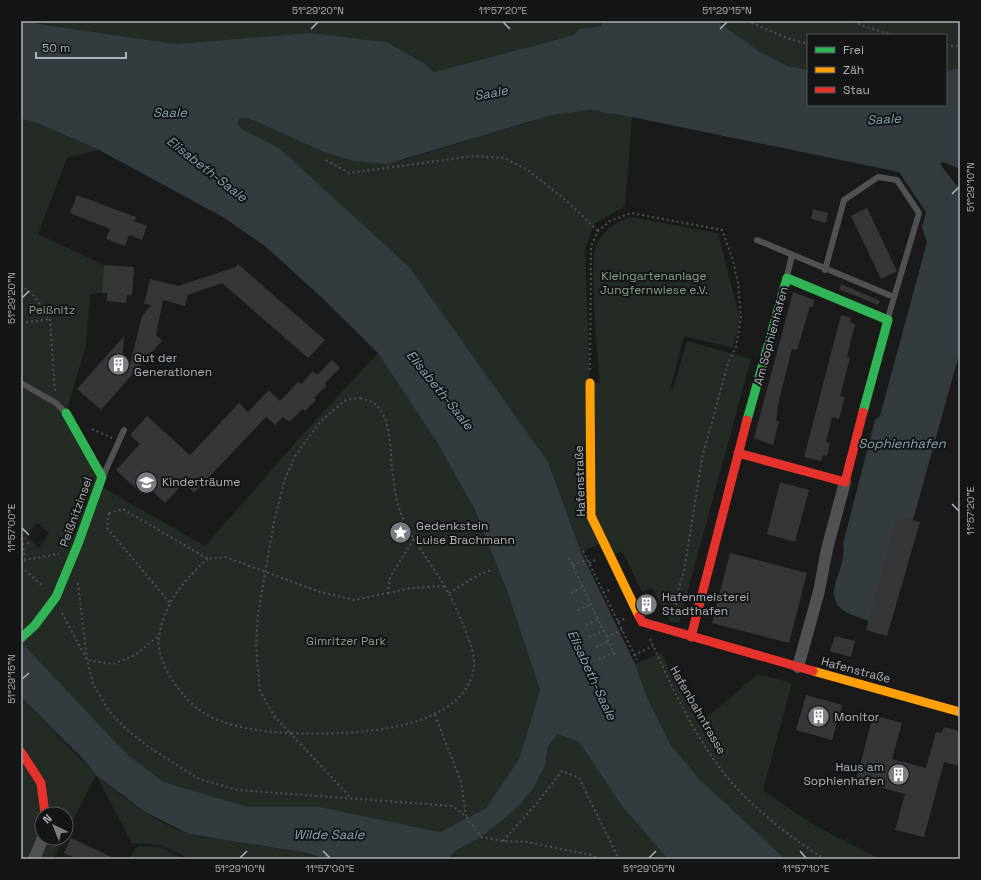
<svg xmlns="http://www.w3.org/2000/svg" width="981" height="880" viewBox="0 0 981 880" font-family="'Space Grotesk',sans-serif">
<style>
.green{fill:#242a24;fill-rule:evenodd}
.water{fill:#333b3f}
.building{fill:#363637}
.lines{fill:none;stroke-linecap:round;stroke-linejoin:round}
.path{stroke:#505153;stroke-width:2;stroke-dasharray:2 3;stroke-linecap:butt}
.lane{stroke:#4f5153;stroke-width:6}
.street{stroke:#4f5153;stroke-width:12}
.fast{stroke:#30b455;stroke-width:9}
.slow{stroke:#ff9f0a;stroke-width:9}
.jam{stroke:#e5322d;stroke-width:9}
.ticks{fill:none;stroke:#adb3b9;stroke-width:1.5}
.labels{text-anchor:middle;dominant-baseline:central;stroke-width:4;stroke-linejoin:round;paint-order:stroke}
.park-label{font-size:12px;fill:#89a187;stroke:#141516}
.street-label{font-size:12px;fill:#adb3b9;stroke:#141516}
.poi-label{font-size:12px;fill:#adb3b9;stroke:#141516;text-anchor:start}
.water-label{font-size:13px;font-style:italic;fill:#89a3af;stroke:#141516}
.neatline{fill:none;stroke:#adb3b9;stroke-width:1.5}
.ticks-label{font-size:10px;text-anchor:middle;fill:#adb3b9}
</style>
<rect width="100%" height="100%" fill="#1a1a1a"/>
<path class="green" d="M25,21H603L601,26L580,29L574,35L434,72L422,62L309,33L175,44Z
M717,21H960V68L946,71V35H808V70L788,66L760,52Z
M578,110L607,112L632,117L625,206L594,224L585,249L590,383H600C598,358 588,261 597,243C604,230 617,222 630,217L718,233L740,319L733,348L684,336L670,389H673L687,341L751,359L679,623L670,621L652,588L642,592L622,551L610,557L602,543L581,552L548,462L484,375L279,148L242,129L237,123L240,118H248L324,152L354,161L404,160L552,115Z
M21,119L35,122L99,150L67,158L38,234L104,265L102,293L90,294L86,345L66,413L100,486L205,546L303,434L378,353L438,444L475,510L507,591L540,690L519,759L486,808L440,832L320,807H248L164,782L128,755L21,642ZM37,523L49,533L39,548L26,536Z
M661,653L699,724L758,674L792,683L763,790L812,824L880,859H785C746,823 702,788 671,745C655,722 643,691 635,664Z
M21,697C71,748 119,809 189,834C200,838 213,838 225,840C259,846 293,850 326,859H190L161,845L132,843L96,775L66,834V814H42V838H64L53,859H21Z
M557,734L579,742L621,805L668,859H447L457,850L481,837L517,808L534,787L545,766L548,747Z
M138,846L161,847L183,859H128Z"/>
<path class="water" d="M21,21L175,44L309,33L386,42L422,62L434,72L574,35L580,29L601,26L603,21H717L760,52L788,66L808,70V105H946V71L960,68V172L958,168L943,162L940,164L960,190V351L913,520L882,624C856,616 824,613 837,578C841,567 845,555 843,544L875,420L880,416L927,242L922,227L926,212L899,172L632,117L590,110L552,115L387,164L354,161L324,152L248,118H240L237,123L242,129L279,148L410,268L548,462L581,552L635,664L647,698L670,744L699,779L785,859H668L621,805L579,742L557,734L548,747L545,766L534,787L517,808L481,837L457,850L447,859H326L306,853L189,834L145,812L96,775L84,760L22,698L21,642L128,755L164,782L248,807H320L440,832L486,808L519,759L540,690L507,591L475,510L438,444L378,353L318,294L265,246L223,217L99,150L35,122L21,119Z"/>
<path class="building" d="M77,195L136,217L134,221L147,226L142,240L129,235L125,246L106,239L110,229L70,213Z
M867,208L897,271L881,279L851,216Z
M813,209L828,213L826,223L811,219Z
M238,264L325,340L308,358L222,283L188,295L185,306L163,300L156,335L162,341L101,410L77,389L124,336L122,366L129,368L142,316L151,305L144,304L150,279L178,286L236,267Z
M104,265L134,267L132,295H127L126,303L107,301V293H102Z
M841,284L880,301L878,305L839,289Z
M793,292L814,300L813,307L810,306L797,350L792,349L779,400L776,421H779L773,445L754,438Z
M841,315L851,318L850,323L855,324L847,357L850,358L840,396L845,397L839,419L832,417L826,442L830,443L827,456L823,455L821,461L804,457Z
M332,360L340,368L325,383L327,385L314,398L316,400L305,411L303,409L289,422L283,417L275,425L266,417L194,493L184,483L165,503L148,487L142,494L116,470L140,444L130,435L147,416L190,455L239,403L248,412L269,390L280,401L298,382L301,384L313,371L317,375Z
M780,482L809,490L795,542L767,534Z
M897,516L920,522L887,636L866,630Z
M730,553L807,573L789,643L712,623Z
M649,593L656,608L648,612L641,597Z
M835,636L855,641L851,657L830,651Z
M806,695L842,705L832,740L796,730Z
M873,715L902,723L892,759L926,768L936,732L942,733L944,727L960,731V766L944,762L924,837L895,830L905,794L856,781Z
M71,838L116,859H77L64,853Z"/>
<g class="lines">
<path class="path" d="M747,21L787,38L808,44
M854,21L863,26L893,35
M946,47L960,45
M326,160L349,173L474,156L504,158L528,170L569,203L598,231
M21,285L35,297L50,319L55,393
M21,323L50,319
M590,370L591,246L598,231L610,221L631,213L722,230L732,257L738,283L741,318L736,347L728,363L702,458L684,572L678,591L674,617
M360,398C364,400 369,400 372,402C392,414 390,449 392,469C394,483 395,498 400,511C411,541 434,565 449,594C456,607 462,621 467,635C472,648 477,663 472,676C452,735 340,735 290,733L275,717L260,691L256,646L258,614L274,522L285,479L295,456L321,421L336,408L346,400Z
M92,429L112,438
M109,513L123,509L208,559L225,557L320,592L354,600L388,593L390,577L414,539
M109,513L107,528L170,603
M583,551L637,660
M569,558L615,655
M208,559C185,578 163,605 159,637C155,662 182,698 201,711C223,727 264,732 290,733L352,799
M25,560L23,544L32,543
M589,563L597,559
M21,565L25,560L59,554
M573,566L587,559
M21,567L44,587
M78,583L87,660L93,684L109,711L125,728L147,746L199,779L238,790L452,806L466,816L481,837L503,841L527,842L591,855L600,859
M388,593L411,588L445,586
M449,593L478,575L491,570
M571,593L583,587
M603,593L611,589
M578,610L591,604
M62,613L87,660L113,664L135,655L158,636
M618,622L626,618
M586,625L598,619
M589,637L604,630
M607,637L622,630
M650,639C672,688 696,740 731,782C756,810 793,840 825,859
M596,647L609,641
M634,655L653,646
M599,659L614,652
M435,715L461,782L466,816
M503,841L538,802L562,771L579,778L619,859"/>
<path class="lane" d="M757,240L894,297
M825,270L844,200L878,177L897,180L919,213L888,318
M787,276L792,255
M21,383L56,403L66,413
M104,474L124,430"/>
<path class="street" d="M798,667L819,591L827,549L845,482
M34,859L43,838"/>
<path class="fast" d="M747,420L787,278L888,320L863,412
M21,638L35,625L56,597L78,544L102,477L66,413"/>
<path class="slow" d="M590,383L591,516L639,616
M813,671L960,712"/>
<path class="jam" d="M738,453L845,482L863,412
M639,616L642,622L813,671
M691,637L747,420
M21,752L41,783L45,814"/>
</g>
<path class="ticks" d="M503,22L510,29M311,29L318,22M720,29L727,22M952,194L959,187M22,298L29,291M952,504L959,511M22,528L29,535M22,679L29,673M323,851L330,858M800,851L806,858M240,858L247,851M649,858L656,851"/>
<defs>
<symbol id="building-disc" viewBox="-11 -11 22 22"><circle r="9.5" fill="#7a7d81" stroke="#141516"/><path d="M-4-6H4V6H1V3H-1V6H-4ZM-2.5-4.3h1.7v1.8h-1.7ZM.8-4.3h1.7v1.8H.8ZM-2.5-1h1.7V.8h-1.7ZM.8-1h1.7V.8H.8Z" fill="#fff"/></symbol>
<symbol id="school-disc" viewBox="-11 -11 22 22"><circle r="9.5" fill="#7a7d81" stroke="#141516"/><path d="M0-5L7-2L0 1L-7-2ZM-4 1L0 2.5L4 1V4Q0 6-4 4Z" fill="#fff"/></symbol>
<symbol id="sight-disc" viewBox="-11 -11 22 22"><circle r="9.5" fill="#7a7d81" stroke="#141516"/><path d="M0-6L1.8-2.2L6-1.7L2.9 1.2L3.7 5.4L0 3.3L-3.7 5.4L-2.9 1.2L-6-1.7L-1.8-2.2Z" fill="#fff"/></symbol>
</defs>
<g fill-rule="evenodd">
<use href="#building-disc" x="106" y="352" width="25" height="25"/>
<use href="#school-disc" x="134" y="470" width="25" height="25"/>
<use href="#sight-disc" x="388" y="520" width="25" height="25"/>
<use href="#building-disc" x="634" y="592" width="25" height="25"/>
<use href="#building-disc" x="806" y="704" width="25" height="25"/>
<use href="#building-disc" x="886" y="762" width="25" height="25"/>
</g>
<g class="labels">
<g class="park-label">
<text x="654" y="276">Kleingartenanlage<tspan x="654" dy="14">Jungfernwiese e.V.</tspan></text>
<text x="52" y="310">Peißnitz</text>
<text x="346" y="641">Gimritzer Park</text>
</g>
<g class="street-label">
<text transform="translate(771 336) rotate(-75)">Am Sophienhafen</text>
<text transform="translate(580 481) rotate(-92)">Hafenstraße</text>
<text transform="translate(76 512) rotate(-70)">Peißnitzinsel</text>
<text transform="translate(856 670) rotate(15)">Hafenstraße</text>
<text transform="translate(698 710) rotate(60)">Hafenbahntrasse</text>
</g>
<g class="poi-label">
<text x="134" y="358">Gut der<tspan x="134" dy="14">Generationen</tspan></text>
<text x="162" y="482">Kinderträume</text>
<text x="416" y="526">Gedenkstein<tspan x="416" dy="14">Luise Brachmann</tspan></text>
<text x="662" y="597">Hafenmeisterei<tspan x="662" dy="14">Stadthafen</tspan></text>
<text x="834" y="717">Monitor</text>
<text x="884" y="767" text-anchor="end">Haus am<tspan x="884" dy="14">Sophienhafen</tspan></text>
</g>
<g class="water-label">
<text transform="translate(491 93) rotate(-10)">Saale</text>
<text x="170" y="112">Saale</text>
<text transform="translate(884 119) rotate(-3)">Saale</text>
<text transform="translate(207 169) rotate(38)">Elisabeth-Saale</text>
<text transform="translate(440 390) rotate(51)">Elisabeth-Saale</text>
<text x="902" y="443">Sophienhafen</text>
<text transform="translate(592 675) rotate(65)">Elisabeth-Saale</text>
<text x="329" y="834">Wilde Saale</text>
</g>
</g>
<rect width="981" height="880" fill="none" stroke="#141516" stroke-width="44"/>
<rect x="807" y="34" width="140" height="72" fill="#141516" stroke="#515457"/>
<rect x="815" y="47" width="20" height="6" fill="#30b455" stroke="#515457"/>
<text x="843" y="54" font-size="12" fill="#adb3b9">Frei</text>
<rect x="815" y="67" width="20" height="6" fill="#ff9f0a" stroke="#515457"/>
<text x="843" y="74" font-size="12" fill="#adb3b9">Zäh</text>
<rect x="815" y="87" width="20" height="6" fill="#e5322d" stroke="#515457"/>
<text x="843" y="94" font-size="12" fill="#adb3b9">Stau</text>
<g transform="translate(54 826) rotate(317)"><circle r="19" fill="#141516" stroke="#515457"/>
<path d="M0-3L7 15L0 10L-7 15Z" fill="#7a7d81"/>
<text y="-6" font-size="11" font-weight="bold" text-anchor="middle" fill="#adb3b9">N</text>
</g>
<path d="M36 52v6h90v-6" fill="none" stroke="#adb3b9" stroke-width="2"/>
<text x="42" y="52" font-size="12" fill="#adb3b9" stroke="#141516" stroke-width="3" paint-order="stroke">50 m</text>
<rect x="22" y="22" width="937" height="836" class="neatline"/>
<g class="ticks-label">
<text x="318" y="14">51°29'20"N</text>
<text x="503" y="14">11°57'20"E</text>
<text x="727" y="14">51°29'15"N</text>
<text transform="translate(970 187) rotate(-90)" y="4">51°29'10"N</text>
<text transform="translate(11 298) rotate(-90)" y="4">51°29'20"N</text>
<text transform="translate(970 511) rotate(-90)" y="4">11°57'20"E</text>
<text transform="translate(11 528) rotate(-90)" y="4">11°57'00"E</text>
<text transform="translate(11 679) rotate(-90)" y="4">51°29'15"N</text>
<text x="240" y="872">51°29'10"N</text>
<text x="330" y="872">11°57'00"E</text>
<text x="649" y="872">51°29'05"N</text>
<text x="806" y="872">11°57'10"E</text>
</g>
</svg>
